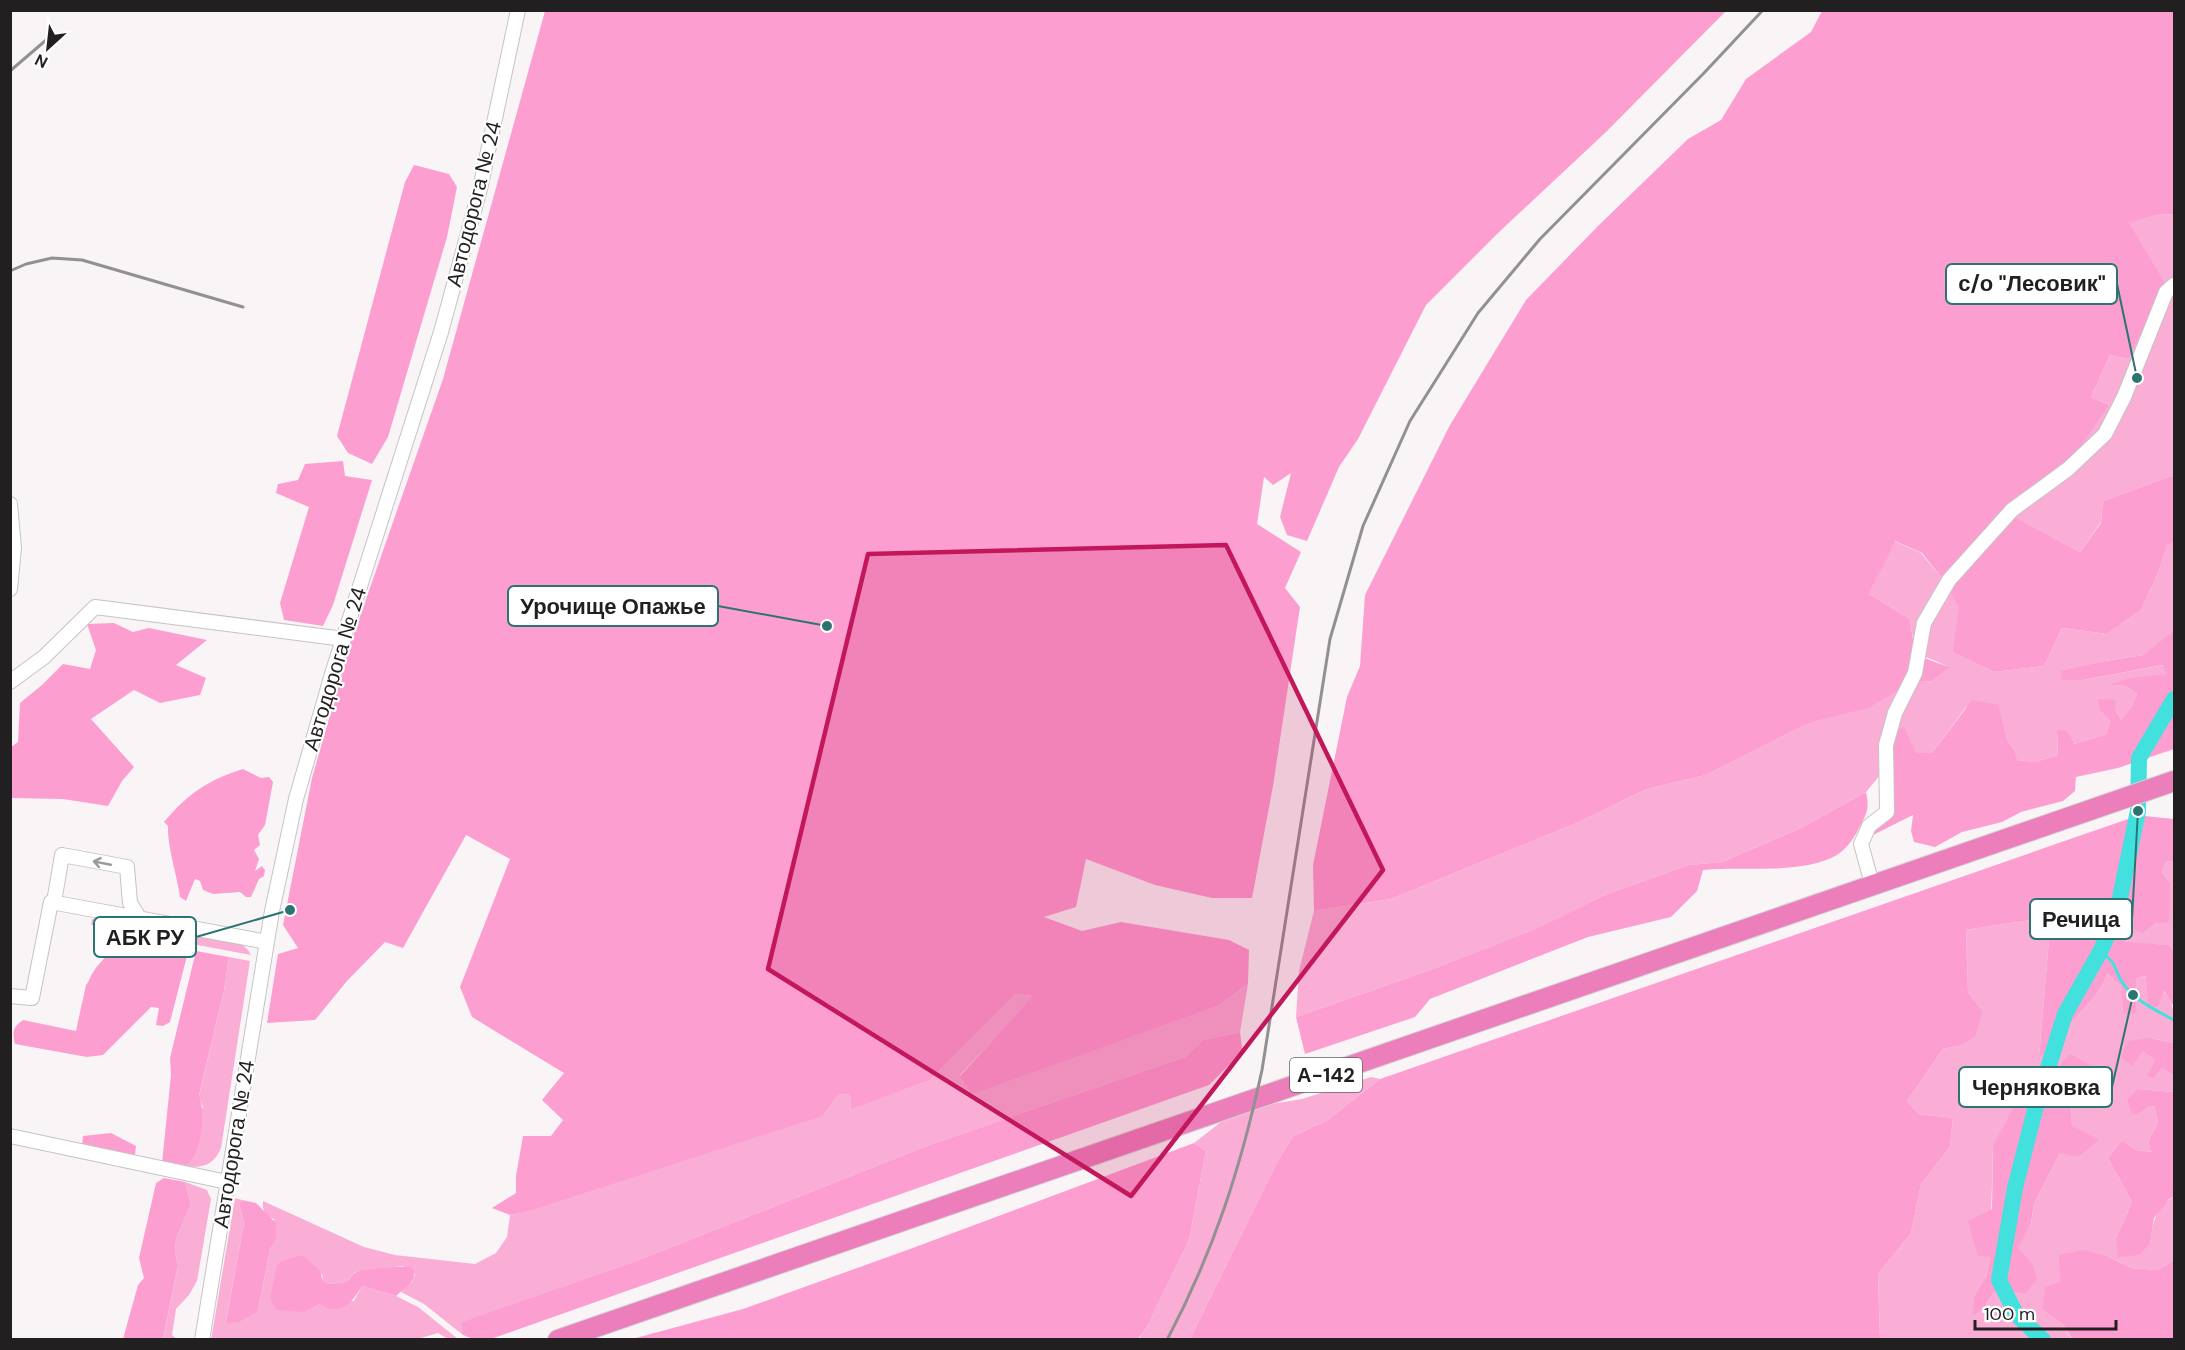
<svg xmlns="http://www.w3.org/2000/svg" width="2185" height="1350" viewBox="0 0 2185 1350" font-family="'DM Sans',sans-serif">
<style>
.green{fill:#faaed5;fill-rule:evenodd}
.forest{fill:#fd9ed1}
.lines{fill:none;stroke-linecap:round;stroke-linejoin:round}
.stream{stroke:#42e1dd;stroke-width:3}
.river{stroke:#42e1dd;stroke-width:16}
.minor-casing{stroke:#c7c3c5;stroke-width:16}
.highway-casing{stroke:#d3d2d2;stroke-width:22}
.minor{stroke:#fff;stroke-width:14}
.highway{stroke:#ec7ebb;stroke-width:20}
.rail{stroke:#939091;stroke-width:3}
.oneway{stroke:#9b9a9b}
.marked{fill:#c2185b;fill-opacity:0.2;stroke:#c2185b;stroke-width:4.5;stroke-linejoin:round}
.labels{text-anchor:middle;dominant-baseline:central;stroke-width:4.5;stroke-linejoin:round;paint-order:stroke}
.shield{fill:#fff;stroke:#646263;stroke-width:1.5}
.shield-label{font-size:20px;font-weight:bold;fill:#211f20}
.street-label{font-size:21px;fill:#211f20;stroke:#fff}
.leader{fill:none;stroke:#2b7472;stroke-width:2}
.callout-dot{fill:#2b7472;stroke:#fff;stroke-width:2}
.callout{fill:#fff;stroke:#2b7472;stroke-width:2}
.callout-label{font-size:22px;text-anchor:middle;font-weight:bold;fill:#211f20}
</style>
<rect width="100%" height="100%" fill="#f9f5f7"/>
<path class="green" d="M2174,214V475L2103,501L2101,522L2080,552L2004,512L2109,405L2091,397L2110,355L2128,359V223L2157,215Z
M1894,541L1921,553L1945,582L1960,608L1952,652L1994,672L2044,666L2062,628L2107,634L2141,610L2158,573L2167,544L2174,542V631L2173,634L2143,655L2105,661L2061,672L2083,680L2164,665L2166,674L2111,685L2126,686L2137,694L2132,706L2121,720L2116,711H2100L2110,721L2106,734L2074,744L2057,731L2058,755L2035,762L2016,760L2015,752L2007,739L1999,706L1966,707L1932,753H1916L1886,768L1866,792L1803,827L1722,862L1688,865L1605,895L1539,928L1430,970L1296,1017L1299,971L1314,911L1391,899L1579,822L1647,789L1706,775L1801,727L1911,683L1932,681L1949,667C1915,650 1916,663 1910,619L1869,594Z
M2166,861L2174,862V951L2169,945L2126,943L2133,930L2142,932L2156,923L2170,883L2162,872Z
M2051,917L2039,1056L2058,1053L2066,1029L2097,994L2108,974L2121,986L2137,1013L2136,979L2147,976C2177,1002 2174,1004 2174,1043L2151,1038L2142,1050L2155,1061L2154,1078L2162,1068L2174,1076V1092L2138,1089L2146,1108L2154,1106L2158,1122L2148,1142L2153,1152L2136,1150L2122,1140L2108,1158L2132,1202L2116,1238L2150,1243C2153,1224 2155,1206 2174,1197V1260L2157,1270L2131,1268L2109,1257L2062,1323L2072,1340L1880,1339L1878,1274L1911,1233L1921,1184L1950,1147L1953,1118L1919,1114L1907,1101L1943,1049L1958,1046L1983,1011L1968,992L1966,930ZM2061,1064L2070,1084L2072,1127L2098,1141L2060,1153L2034,1204L2031,1224L2017,1249L2032,1263L2024,1294L1994,1292L1986,1305L1974,1296L1987,1274L1990,1257L1993,1146L2060,1088Z
M92,919L242,944L248,950L251,955L91,925Z
M229,957L250,961L221,1148C211,1172 193,1167 172,1165L203,1107L199,1096L224,991Z
M1248,984L1240,1032L1203,1040L1185,1057L929,1145L644,1258L463,1322V1335L424,1304L401,1292L412,1282L415,1274L403,1266L355,1272L346,1282L331,1284L323,1281L322,1273L305,1312L320,1304L354,1301L362,1286L396,1296L418,1307L458,1339H448L438,1333L414,1340H211L235,1198L242,1200L239,1204L244,1223L226,1320L258,1311L270,1249L276,1240L274,1219C265,1215 262,1211 263,1201L364,1247L395,1255L475,1264L496,1253L507,1237L510,1215L526,1212L838,1094L850,1095L851,1108L930,1080L1016,994L1034,996L960,1075L972,1093L1218,1006Z
M1371,1077L1380,1079L1326,1121L1293,1136L1276,1164L1190,1339L1138,1340L1147,1327L1189,1240L1206,1151L1194,1143L1225,1119L1265,1105L1302,1099Z
M185,1182L207,1190L211,1199L197,1281L189,1295L176,1309L172,1335L177,1339L163,1340L178,1265L175,1253L176,1239L191,1204Z"/>
<path class="forest" d="M545,11H1726L1606,132L1497,234L1426,305L1358,439L1339,467L1307,541L1287,535L1280,517L1291,473L1273,485L1264,477L1257,524L1301,552L1285,588L1300,607L1273,786L1252,898H1212L1155,885L1086,859L1076,907L1044,917L1082,931L1121,922L1229,940L1249,950L1248,984L1218,1006L972,1094L960,1076L1033,996L1016,994L930,1080L851,1109L850,1095L838,1094L822,1116L526,1212L510,1215L492,1208L516,1193V1176L523,1136H551L563,1120L542,1100L564,1073L472,1017L460,987L510,859L466,835L403,948L385,942L347,981L315,1020L267,1023L278,954L298,948L283,925L312,778L350,645L443,379Z
M1822,11H2174V214L2157,215L2129,223L2166,285L2128,359L2110,355L2091,397L2109,405L2069,464L2005,512L2080,552L2101,523L2103,501L2174,475V542L2167,545L2158,573L2141,610L2107,634L2062,628L2044,666L1994,672L1952,652L1959,608L1945,582L1922,553L1895,541L1869,594L1910,619C1915,657 1914,655 1950,667L1932,681L1911,683L1868,708L1819,720L1801,727L1706,775L1647,789L1579,822L1391,899L1314,911L1313,865L1347,697L1360,666L1365,595L1450,425L1526,300L1598,226L1688,139L1721,120L1746,79L1811,32Z
M414,165L449,174L457,187L447,237L388,437L372,464L348,453L337,436L405,182Z
M343,461L345,476L372,480L333,605L323,626L284,620L280,603L309,507L276,493L278,484L298,480L305,464Z
M114,623L133,632L149,628L207,640L176,665L206,678L200,695L160,703L134,690L91,719L134,767L122,781L108,806L63,799L11,798V747L18,742L20,703L42,685L63,664L90,669L96,650L87,624Z
M2174,631V749L2118,768L2076,777L2075,791L2063,801L2021,812L2002,822L1962,832L1935,847L1914,842L1911,831L1913,815L1867,838L1884,797L1889,735L1904,727L1916,753H1932L1972,700L1999,705L2007,739L2015,752L2017,760L2035,762L2058,755L2057,730L2067,731L2074,744L2106,734L2110,721L2100,711L2098,699L2115,700L2116,711L2121,720L2132,706L2137,694L2126,686L2109,685L2130,678L2166,674L2163,665L2083,680H2062L2061,671L2105,661L2143,655Z
M243,769L261,778L269,777L273,782L265,825L258,835L260,845L254,850L259,859L255,871L262,866L265,870L264,876L259,879L251,897H246L240,892L213,894L203,890L200,881L195,879L186,901L180,897C177,875 167,846 168,826L164,822C189,793 206,781 243,769Z
M1866,792C1870,811 1866,814 1858,830C1853,840 1846,849 1837,855C1801,875 1743,866 1703,870L1697,891L1671,917L1588,937L1430,999L1415,1017L1305,1054L1296,1017L1430,970L1538,928L1605,895L1688,865L1722,862L1803,827Z
M2145,816L2174,819V862L2166,861L2162,872L2170,883L2169,922L2156,923L2142,933L2133,930L2126,942L2169,945L2174,951V1007L2164,991L2157,1007L2148,1006L2146,976L2136,979L2137,1013L2124,1014L2121,986L2108,974L2097,994L2066,1029L2058,1054L2039,1056L2051,917L1966,930L1968,992L1983,1011L1975,1037L1958,1046L1943,1049L1907,1101L1919,1114L1953,1118L1950,1147L1921,1184L1911,1233L1878,1274L1880,1339H1190L1276,1164L1293,1136L1326,1121L1380,1079L2128,819L2135,847L2141,834Z
M108,936L124,939L125,957L132,958L141,943L176,950L187,956L170,1022L163,1026L156,1025L159,1008L151,1007L103,1055L87,1057L15,1044C12,1032 13,1027 23,1020L76,1031L86,985C90,980 90,976 94,971C101,960 103,963 109,949L103,941Z
M196,951L229,957L224,991L199,1095C206,1113 202,1150 188,1164L172,1165L162,1163L171,1075L170,1058Z
M1240,1032L1242,1049L1230,1064L1209,1085L491,1339H473L463,1335L462,1322L644,1258L929,1145L1185,1057L1203,1040Z
M2151,1038L2174,1043V1076L2162,1068L2154,1078L2147,1076L2155,1061L2143,1051L2132,1066L2121,1057L2128,1041Z
M2070,1054L2095,1068L2070,1084L2072,1126L2099,1140L2078,1157L2060,1153L2034,1204L2031,1224L2018,1248L2032,1263L2037,1279L2025,1294L1994,1292L1986,1305L1973,1316L1974,1296L1987,1274L1990,1257L1978,1256L1968,1221L1992,1209L1993,1146L2025,1086L2060,1088L2061,1064Z
M2138,1089L2174,1092V1197L2169,1199L2154,1218L2150,1243L2140,1255L2118,1257L2116,1238L2132,1202L2108,1158L2122,1140L2136,1150L2152,1152L2148,1142L2158,1122L2154,1106L2146,1108L2136,1115L2131,1112L2127,1100Z
M111,1133L136,1146L135,1155L82,1146L83,1136Z
M1194,1143L1206,1151L1189,1240L1147,1327L1138,1339H632L743,1309L910,1249Z
M164,1178L185,1182L191,1204L176,1239L175,1253L178,1265L163,1339H123L138,1285L144,1278L139,1258L156,1183Z
M242,1200L256,1203L276,1223V1240L270,1249L258,1311L239,1322L229,1323L226,1321L244,1223L239,1204Z
M2083,1250L2109,1257L2131,1268L2157,1270L2174,1260V1339H2072L2062,1323L2042,1309L2045,1287L2060,1282L2059,1255Z
M301,1255L319,1269L323,1281L331,1284L346,1282C350,1279 352,1274 356,1272C359,1270 401,1266 405,1267C411,1267 410,1267 414,1270C416,1283 405,1288 396,1296L362,1286C352,1303 341,1317 320,1304L305,1312L276,1310L270,1298L277,1266L280,1262Z"/>
<g class="lines">
<path class="stream" d="M2100,952C2120,964 2113,971 2124,985C2136,1001 2157,1011 2174,1020"/>
<path class="river" d="M2043,1340L2016,1314L1999,1280L2015,1188L2036,1106L2065,1014L2100,952L2116,917L2138,811L2139,758L2174,699"/>
<defs>
<path id="minor" d="M10,504L14,548L10,589
M10,682L44,657L95,607L344,639
M1872,884L1861,844L1869,826L1887,812L1886,745L1895,713L1915,673L1924,623L1949,580L2012,510L2068,469L2105,434L2124,397L2166,292L2174,285
M54,902L62,855L127,867L130,903L140,919
M10,996L32,998L51,902L267,942
M10,1136L227,1182
M202,1340L272,911L296,799L332,674L441,332L480,189L518,10"/>
<path id="highway" d="M558,1340L2174,781"/>
</defs>
<use href="#minor" class="minor-casing"/>
<use href="#highway" class="highway-casing"/>
<use href="#minor" class="minor"/>
<use href="#highway" class="highway"/>
<path class="rail" d="M10,71L52,35
M10,271L26,264L52,258L82,260L243,307
M1167,1340C1214,1251 1241,1167 1262,1070L1330,639L1363,526L1410,421L1478,313L1540,239L1704,73L1763,10"/>
</g>
<defs><path id="oneway-shaft" d="M-6 0H5M1.5-3L5.5 0L1.5 3" fill="none" stroke-width="1.6" stroke-linecap="round" stroke-linejoin="round" transform="scale(1.5)"/></defs>
<use class="oneway" href="#oneway-shaft" transform="translate(102 863) rotate(-169)"/>
<path class="marked" d="M1226,545L1383,870L1131,1196L768,969L868,554Z"/>
<g class="labels">
<rect class="shield" x="1290" y="1058" width="72" height="34" rx="4.5"/>
<g class="shield-label">
<text x="1326" y="1075">А-142</text>
</g>
<g class="street-label">
<text transform="translate(474 204) rotate(-76)">Автодорога № 24</text>
<text transform="translate(335 669) rotate(-73)">Автодорога № 24</text>
<text transform="translate(234 1144) rotate(-81)">Автодорога № 24</text>
</g>
</g>
<path class="leader" d="M2137 378L2117 284M827 626L718 606M2138 811L2132 919M290 910L196 937M2133 995L2112 1087"/>
<g class="callout-dot">
<circle cx="2137" cy="378" r="6"/>
<circle cx="827" cy="626" r="6"/>
<circle cx="2138" cy="811" r="6"/>
<circle cx="290" cy="910" r="6"/>
<circle cx="2133" cy="995" r="6"/>
</g>
<g class="callout">
<rect x="1946" y="264" width="171" height="40" rx="6"/>
<rect x="508" y="586" width="210" height="40" rx="6"/>
<rect x="2030" y="899" width="102" height="40" rx="6"/>
<rect x="94" y="917" width="102" height="40" rx="6"/>
<rect x="1959" y="1067" width="153" height="40" rx="6"/>
</g>
<g class="callout-label">
<text x="2032" y="291">с/о "Лесовик"</text>
<text x="613" y="614">Урочище Опажье</text>
<text x="2081" y="927">Речица</text>
<text x="145" y="945">АБК РУ</text>
<text x="2036" y="1095">Черняковка</text>
</g>
<rect width="2185" height="1350" fill="none" stroke="#211f20" stroke-width="24"/>
<g transform="translate(48 48) rotate(207)" stroke="#ffffff" stroke-width="4.5" paint-order="stroke">
<path d="M0-4.5L10 22L0 15L-10 22Z" fill="#211f20"/>
<text y="-9" font-size="16" font-weight="bold" text-anchor="middle" fill="#211f20">N</text>
</g>
<path d="M1975 1320v9h141v-9" fill="none" stroke="#211f20" stroke-width="3"/>
<text x="1984" y="1320" font-size="18" fill="#211f20" stroke="#ffffff" stroke-width="4.5" paint-order="stroke">100 m</text>
</svg>
